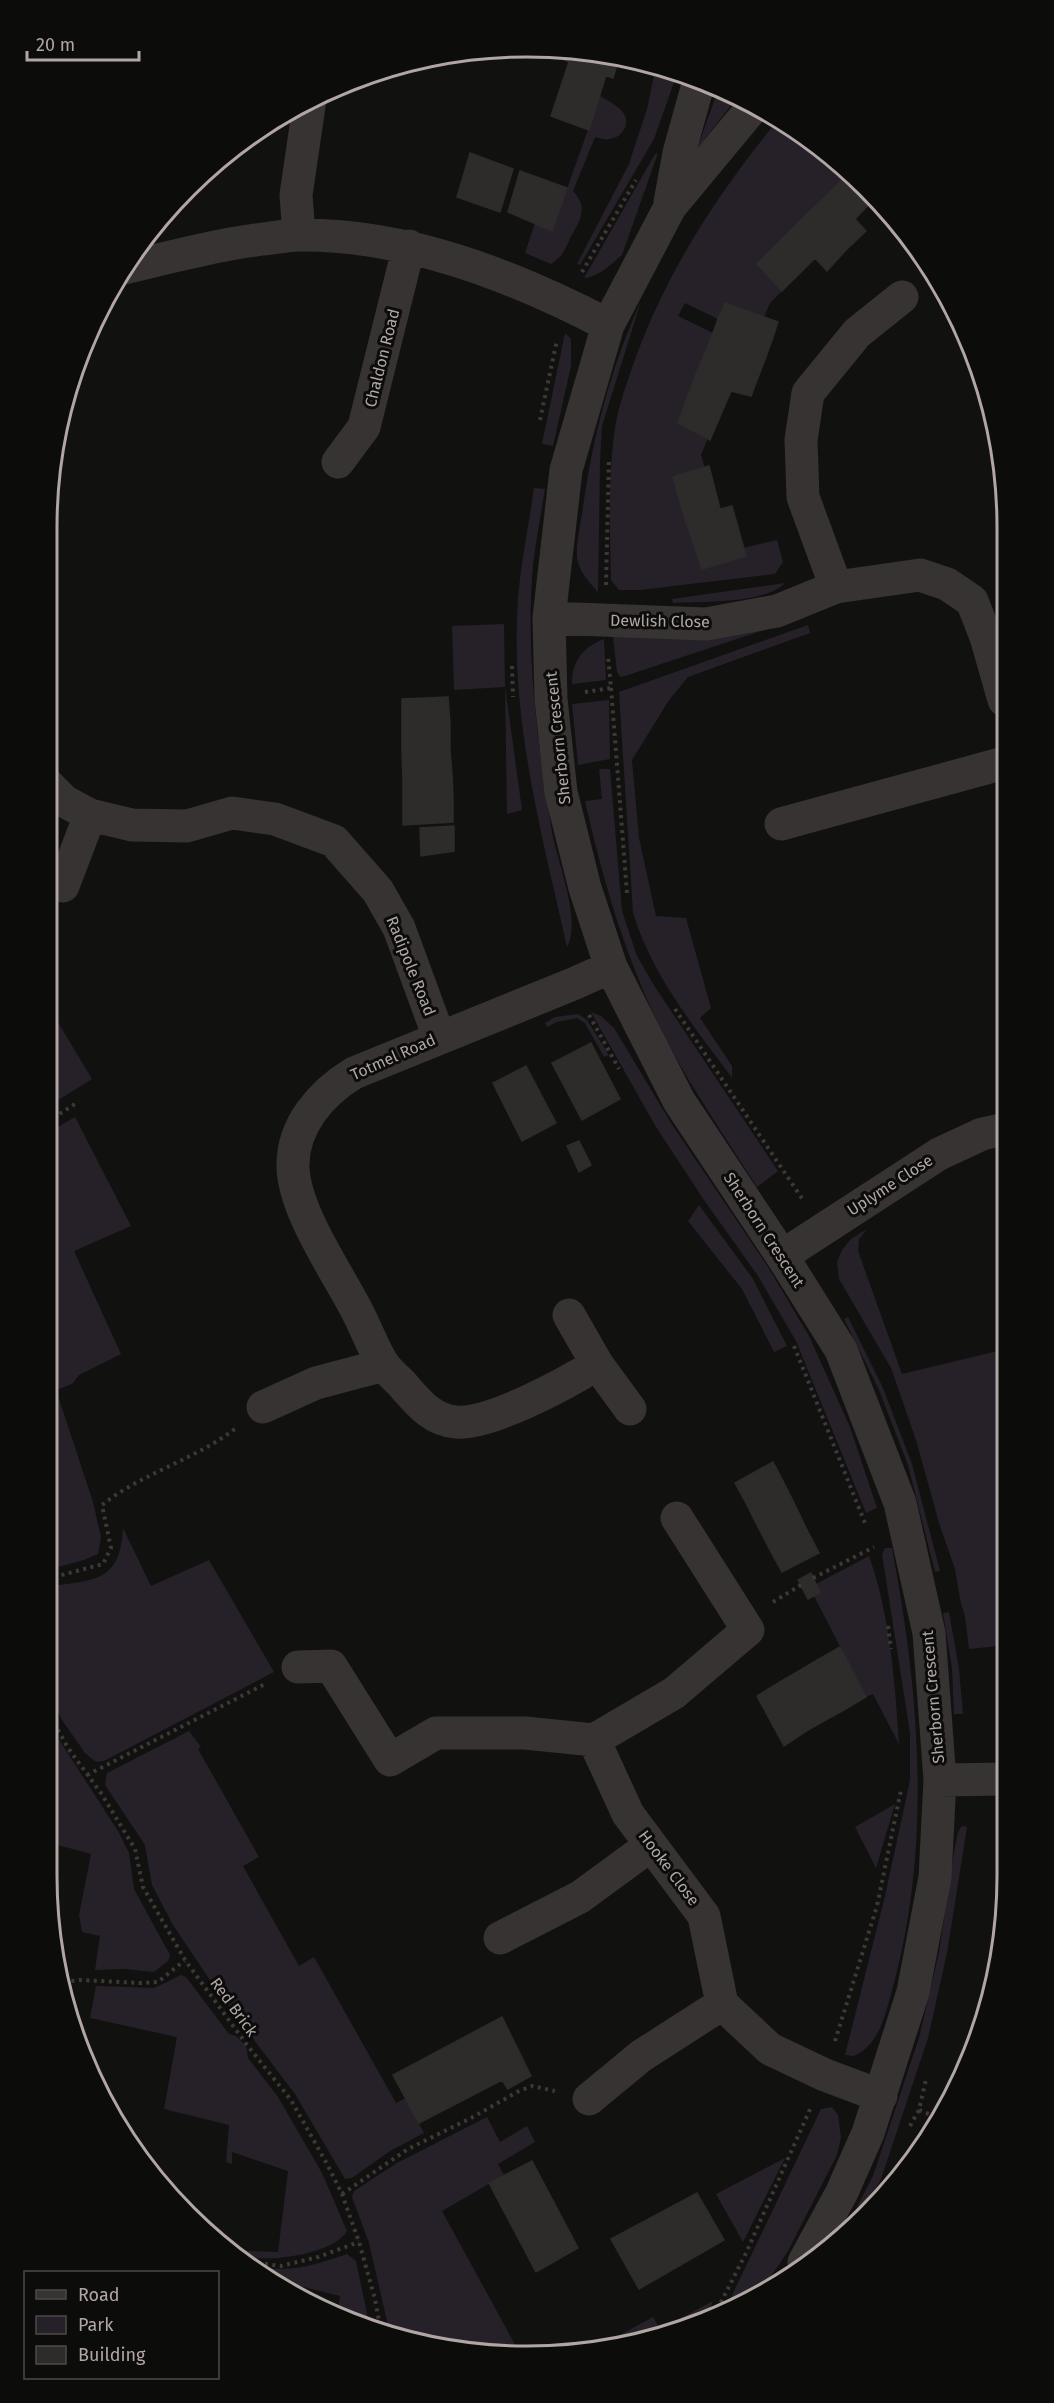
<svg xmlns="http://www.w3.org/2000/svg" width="1054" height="2403" viewBox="0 0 1054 2403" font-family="'Fira Sans',sans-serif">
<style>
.green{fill:#262129}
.building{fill:#2d2c2b;stroke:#2d2c2b;stroke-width:1.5}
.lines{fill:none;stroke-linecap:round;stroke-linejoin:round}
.path{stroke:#3d3938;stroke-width:4;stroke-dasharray:3 4.5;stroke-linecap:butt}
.minor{stroke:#363332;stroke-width:33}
.labels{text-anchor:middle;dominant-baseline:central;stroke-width:6;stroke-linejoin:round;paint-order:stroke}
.street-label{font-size:16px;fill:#b1a6a3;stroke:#0c0c0b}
.rim{fill:none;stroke:#b1a6a3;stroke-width:3}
</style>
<rect width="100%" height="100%" fill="#111110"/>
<path class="green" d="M656,66L678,71L654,139L580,265L577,264L629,164L647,109Z
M718,90L736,99L697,149Z
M600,96C608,101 618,105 624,114C631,125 621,138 610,139C604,140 600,138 595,137L573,191C587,206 582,218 573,233C565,247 566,254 551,264L525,253L535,223L552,231Z
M778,120L794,128L846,176L757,264L782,291L770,303L764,317L725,303L718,319L685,303L678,316L713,333L678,423L708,438L701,455L705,468L673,477L702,569L745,556L743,548L777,540L783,562L775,574L640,590H619L611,580C610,533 608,482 614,435C617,411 625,388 633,365C665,274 717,194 778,120Z
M658,153L622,255C613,263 597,278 584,278L655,154Z
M641,301L602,426L600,462L598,592C589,582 578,570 577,557C576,541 581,523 583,507C593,436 611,367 641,301Z
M565,333L571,339V366L553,446L542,444Z
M534,488L545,489C541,514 536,540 533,565C525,654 538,744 552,832C557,861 582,921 567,947C543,839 513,730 517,619C518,575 528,531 534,488Z
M785,583C765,604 702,601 673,603L672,599Z
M504,624L505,686L522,810L507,814L505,687L454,690L452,626Z
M808,625L810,633L688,677L669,700L632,760L639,838L656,916L686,918L711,1008L700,1018L732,1066V1078C693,1025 653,977 633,913L619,692Z
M770,628L625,676L620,677L617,672L613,637Z
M604,639L606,680L572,684C572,661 583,647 604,639Z
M609,700L610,759L578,765L572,704Z
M599,769H610L622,911L637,956L655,987L778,1171L757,1187C728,1141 696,1095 670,1047C629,969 604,886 585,801L602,799Z
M47,1004L92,1079L47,1107Z
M591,1012L601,1016L614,1028L671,1123L768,1267L809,1336L850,1427L877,1508L866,1513L796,1341L758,1276L704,1200L656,1127Z
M578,1014L587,1020L609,1055L604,1057L585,1023L577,1018L557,1022L547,1027L545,1023L555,1017Z
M75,1117L131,1226L74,1251L121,1354L79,1375L72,1384L56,1390L93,1502L101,1537L98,1554L84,1560L47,1570V1133Z
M699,1205L753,1279L787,1346L774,1352L742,1289L688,1221Z
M867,1229L859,1239L858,1251L902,1374L1006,1349L1007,1645L969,1649L965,1616L961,1604L955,1569L939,1523L916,1440L891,1368L839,1279L837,1262L842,1250L851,1239Z
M848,1317L883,1388L912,1464L940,1571L935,1572L908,1465L879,1390L844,1319Z
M123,1528L151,1586L209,1560L274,1672L104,1761L96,1762L85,1753L62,1720L47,1690V1587C92,1579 120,1585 123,1528Z
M885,1548H892C919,1690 932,1841 894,1983C886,2010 882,2043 854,2056L845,2055L885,1896L910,1780V1733L882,1554Z
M869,1556C890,1615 895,1682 899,1744L873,1694L866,1697L814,1596L820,1593L816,1584Z
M949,1612L959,1669L963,1714H954L952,1668L943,1613Z
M47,1721L118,1831L129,1853L134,1889L170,1955L168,1961L154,1972L125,1969L95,1970L100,1936L82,1932L79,1915L91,1854L47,1842Z
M189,1731L201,1747L198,1749L259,1857L243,1866L299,1966L314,1957L396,2103L406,2098L424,2133L390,2151L352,2178L345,2179L295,2094L220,1995L173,1925L152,1885L145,1845L105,1785L107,1773Z
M895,1804L876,1868L855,1827Z
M962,1826L967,1827L947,1953L928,2038L881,2179L862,2215L846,2228L873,2176L919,2038L939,1952L955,1846L958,1832Z
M181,1975L186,1977L229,2034L236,2036L246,2046L248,2058L278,2097L322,2173L347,2231C334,2254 269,2263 245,2256C239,2255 235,2249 230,2245L248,2251L278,2252L288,2171L232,2152V2164L226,2162L229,2125L164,2109L177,2037L90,2018L96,1986L154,1988Z
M832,2107L838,2115L841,2137L837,2155L788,2251L757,2297L724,2312L821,2109Z
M487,2117L500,2142L527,2126L535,2142L498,2164L504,2175L442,2211L518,2350L434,2347L389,2330L369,2243L352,2197L354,2191L397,2163Z
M785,2158L743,2242L716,2194Z
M347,2254L356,2261L369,2323L338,2311L340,2296L271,2279L256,2267C295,2272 311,2266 347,2254Z
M713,2301L706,2320L681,2331L589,2352L653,2317L660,2329Z"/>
<path class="building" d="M565,50L590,51L619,58L613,78L562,59Z
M569,62L606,75L589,130L551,116Z
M470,153L513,169L500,212L457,197Z
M520,171L567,188L552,231L508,212Z
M846,176L872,201L855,219L830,192Z
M830,192L866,231L845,251L809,212Z
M809,212L845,251L827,271L790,231Z
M790,231L815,258L782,291L757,264Z
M725,303L778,322L772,340L718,319Z
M718,319L772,340L766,357L713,333Z
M713,333L766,357L759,375L705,353Z
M705,353L759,375L751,396L731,391L696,374Z
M696,374L731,391L710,440L678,423Z
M709,466L720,509L685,519L673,477Z
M732,506L739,531L694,545L685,519Z
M739,531L746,556L702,569L694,545Z
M448,697L450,724L402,725V699Z
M450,724V750L402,752V725Z
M450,750L452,775L403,778L402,752Z
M452,775L453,797L403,800V778Z
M453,797V822L403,825V800Z
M454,826V851L421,856L420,828Z
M591,1043L620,1099L582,1120L552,1063Z
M526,1066L556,1123L522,1141L493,1083Z
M579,1141L591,1165L579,1172L567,1146Z
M773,1462L783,1481L745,1501L735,1483Z
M783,1481L794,1503L756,1523L745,1501Z
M794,1503L806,1528L769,1548L756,1523Z
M806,1528L819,1553L782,1572L769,1548Z
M811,1573L820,1593L808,1599L798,1580Z
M840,1647L866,1697L844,1710L817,1660Z
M817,1660L844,1710L824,1721L797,1672Z
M797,1672L824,1721L805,1732L778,1683Z
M778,1683L805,1732L784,1746L757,1696Z
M502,2017L531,2076L508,2089L502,2080L419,2123L393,2075Z
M532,2161L578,2248L536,2272L489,2183Z
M697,2193L724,2240L639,2289L611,2239Z"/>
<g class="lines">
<path class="path" d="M582,272L636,180
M540,420L557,340
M606,585L609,458
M512,666L513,697
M611,688L627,893
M585,692L611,688L608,656
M675,1009L803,1200
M589,1015L619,1069
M47,1122L75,1104
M794,1346L865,1523
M813,1578L874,1547
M47,1579L103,1564L111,1548L102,1505C142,1473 195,1460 236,1428
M773,1602L801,1585
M888,1626L891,1649
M47,1710L68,1748L101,1793L135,1849L143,1887L185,1960L247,2045L291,2100L327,2164L342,2194L359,2242L375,2299L380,2327
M87,1775L267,1683
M64,1982L79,1980L141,1983L158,1982L185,1960
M835,2041L877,1906L901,1790
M919,2110L941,2119
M910,2126L919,2110L926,2079
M342,2194L408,2149L471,2118L519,2091L532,2086L555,2091
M250,2262L281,2266L318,2257L359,2242
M714,2316L746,2253L811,2107"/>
<path class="minor" d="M753,107L670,207L608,325L566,470L549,618L551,699L561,792L585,888L611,967L679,1101L782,1256L841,1350L900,1503L929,1633L940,1780L935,1877L913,1992L868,2133L842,2192L804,2262
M670,202L679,153L699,81
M299,235L296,195L310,99
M124,268C170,257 216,245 263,239C275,238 288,235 300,235C407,234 514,276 608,325
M338,462L364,427L409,246
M836,587L803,497L801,440L808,393L857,333L902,297
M549,618L706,624L777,611L836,587L920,575L947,584L972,601L986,637L1004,700
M47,784L64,801L90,815L132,825L187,826L232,813L275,819L334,841L378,891L399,928L439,1037
M781,824L1004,763
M63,886L90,815
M611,967L573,984L354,1073C321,1093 292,1126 293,1167C294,1211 337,1272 357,1311C366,1328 373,1348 383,1364C388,1371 396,1378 402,1384C417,1401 431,1420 456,1422C490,1425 567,1383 597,1364L630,1409
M782,1256L939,1154L982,1134L1005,1129
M569,1315L597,1364
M263,1407L316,1383L384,1365
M298,1667L331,1666L390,1760L436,1733H525L594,1740L628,1814L704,1916L722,2004L770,2049L825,2075L881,2096
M594,1740L674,1693L748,1630L677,1518
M940,1780L1007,1779
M500,1938L580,1897L651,1845
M589,2099L641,2056L722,2004"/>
</g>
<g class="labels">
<g class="street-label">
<text transform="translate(382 358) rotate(-76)">Chaldon Road</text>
<text transform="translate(660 621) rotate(1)">Dewlish Close</text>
<text transform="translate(558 738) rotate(-96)">Sherborn Crescent</text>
<text transform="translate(411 966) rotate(68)">Radipole Road</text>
<text transform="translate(393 1057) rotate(-24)">Totmel Road</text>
<text transform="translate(890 1185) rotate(-33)">Uplyme Close</text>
<text transform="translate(764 1230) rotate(57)">Sherborn Crescent</text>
<text transform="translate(933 1697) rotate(-95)">Sherborn Crescent</text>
<text transform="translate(669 1868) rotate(53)">Hooke Close</text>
<text transform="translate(234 2007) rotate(54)">Red Brick</text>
</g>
</g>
<path d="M0 0H1054V2403H0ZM527 57H527A470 470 0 0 1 997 527V1876A470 470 0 0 1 527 2346H527A470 470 0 0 1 57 1876V527A470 470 0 0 1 527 57Z" fill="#0c0c0b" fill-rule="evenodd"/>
<path class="rim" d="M527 57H527A470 470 0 0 1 997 527V1876A470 470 0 0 1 527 2346H527A470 470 0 0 1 57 1876V527A470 470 0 0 1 527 57Z"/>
<rect x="24" y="2271" width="195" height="108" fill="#0c0c0b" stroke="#4e4a48" stroke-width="1.5"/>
<rect x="36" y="2290" width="30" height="9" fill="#363332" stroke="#4e4a48" stroke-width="1.5"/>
<text x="78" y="2301" font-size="18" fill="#b1a6a3">Road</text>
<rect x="36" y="2316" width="30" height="18" fill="#262129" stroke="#4e4a48" stroke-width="1.5"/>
<text x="78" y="2331" font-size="18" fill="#b1a6a3">Park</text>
<rect x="36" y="2346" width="30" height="18" fill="#2d2c2b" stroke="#4e4a48" stroke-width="1.5"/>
<text x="78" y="2361" font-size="18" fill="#b1a6a3">Building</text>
<path d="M27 51v9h112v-9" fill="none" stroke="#b1a6a3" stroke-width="3"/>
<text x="36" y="51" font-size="18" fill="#b1a6a3" stroke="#0c0c0b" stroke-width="4.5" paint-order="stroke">20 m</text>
</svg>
